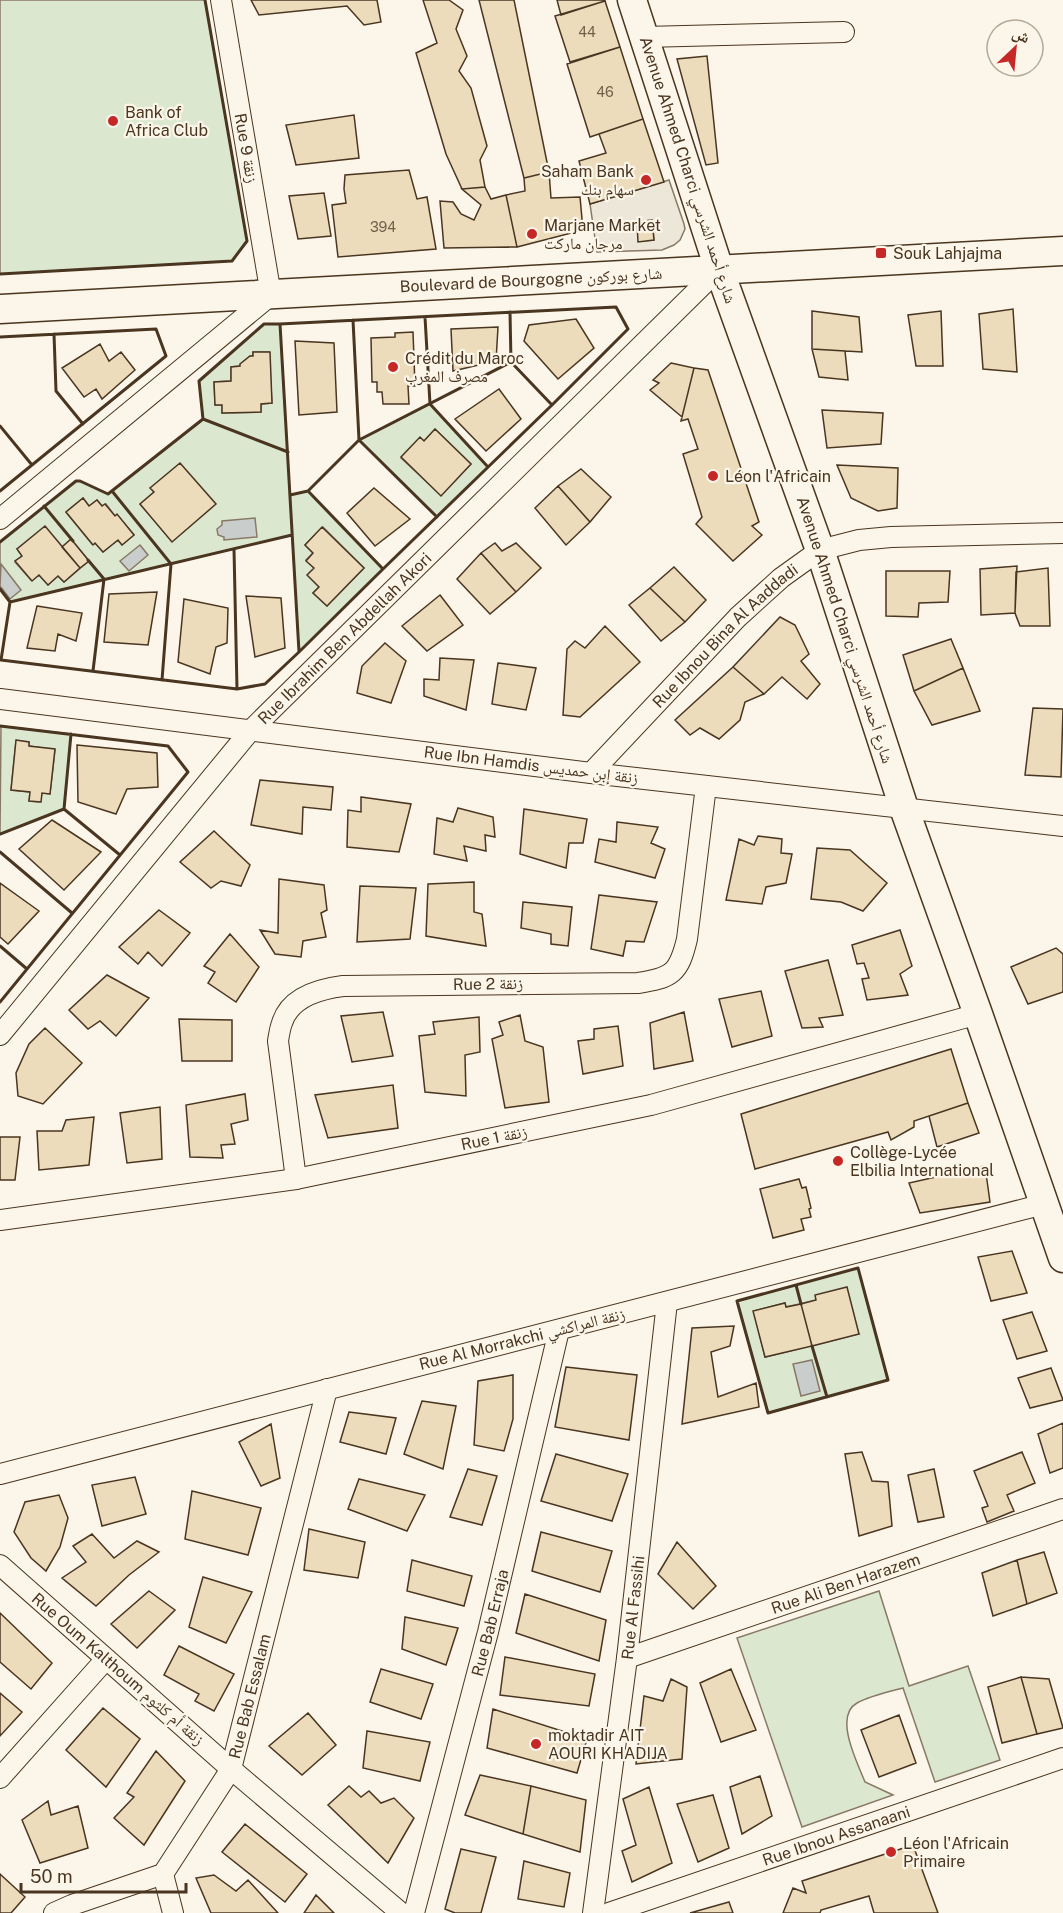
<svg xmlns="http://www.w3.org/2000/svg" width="1063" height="1913" viewBox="0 0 1063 1913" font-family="'Public Sans','Noto Naskh Arabic',sans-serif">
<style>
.green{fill:#dce7d0;stroke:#887966;stroke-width:1.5;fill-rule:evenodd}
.parking{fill:#ede7d9;stroke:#887966;stroke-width:1.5;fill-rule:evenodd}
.water{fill:#c9cecd;stroke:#887966;stroke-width:1.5}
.building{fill:#ecdcbc;stroke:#4a3520;stroke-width:1.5}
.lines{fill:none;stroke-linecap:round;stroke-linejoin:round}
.street-casing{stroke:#4a3520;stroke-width:22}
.secondary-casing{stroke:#4a3520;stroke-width:31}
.street{stroke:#fbf6e9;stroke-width:20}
.secondary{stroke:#fbf6e9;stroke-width:28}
.wall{stroke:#4a3520;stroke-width:3}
.poi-dot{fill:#c62828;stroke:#fbf6e9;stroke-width:2}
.labels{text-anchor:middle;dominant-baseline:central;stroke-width:4.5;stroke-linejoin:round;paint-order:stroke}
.number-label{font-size:14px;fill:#725f47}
.poi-label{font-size:16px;fill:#4a3520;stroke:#fbf6e9;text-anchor:start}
.street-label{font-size:16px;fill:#4a3520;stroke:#fbf6e9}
</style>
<rect width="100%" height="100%" fill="#fbf6e9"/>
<path class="green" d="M0,0H205L247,241L232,261L0,274Z
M264,324H280L290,495L308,491L383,569L299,652L292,535L10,602L0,589V586L10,599L0,564V542L76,481H80L108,494L203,420L199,381ZM253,352H269L272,403L261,404V412L222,413V405H215L214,382L231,381V367L240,366V364L250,356H253ZM151,488L215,504L172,541L140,504L154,492ZM83,498L89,506L97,500L102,506L106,504L115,516L117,515L134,535L122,545L118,540L103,552L95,543L92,544L66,512ZM323,527L364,568L327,606L313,593L319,587L314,568L306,560L313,553L305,545ZM71,539L89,561L64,582L58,576L48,585L39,575L31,580L15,562L22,556L17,549L62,547Z
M430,404L488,467L437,517L359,440ZM435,429L471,464L441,495L401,458L420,438L424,441Z
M1,726L71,734L64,809L0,834ZM16,741L29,742V746L55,750L50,794L42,793L40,802L29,801L30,792L11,790Z
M858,1268L888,1380L768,1413L737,1301ZM816,1300L859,1334L765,1357L754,1311L785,1303L786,1307Z
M879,1591L909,1686L968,1666L1000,1760L935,1782L903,1688C888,1692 870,1696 857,1703C833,1716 858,1764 865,1782L893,1795L802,1827L737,1638Z"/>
<path class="parking" d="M669,180L684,224L685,229L680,240L674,245L662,250L597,252L590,204ZM652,220L654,240L639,241L637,222Z"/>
<path class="water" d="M255,518L257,537L224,540V537L218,535L217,529L222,525V521Z
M140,545L148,555L129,571L120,561Z
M1,564L21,590L10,599L0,586Z
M812,1360L820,1391L801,1396L793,1364Z"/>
<path class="building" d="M251,0H377L381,22L364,25L347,6L259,15Z
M423,0H449L463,10L456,29L467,56L459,71L471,88L487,146L480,160L485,187L462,189L446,154L416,53L437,43Z
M479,0H514L549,172L524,178Z
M557,0H604L605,1L561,15Z
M605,1L620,47L570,62L555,16Z
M620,47L643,119L590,137L567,64Z
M707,56L718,163L706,165L677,59Z
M354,115L359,158L296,165L286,125Z
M643,119L664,182L590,204L579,161L606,153L599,134Z
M409,170L417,199L427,197L436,249L338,257L332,205L346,203L344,189L345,175Z
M549,172L551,198L580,197L583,230L517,247L506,195L525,191L524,178Z
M485,187L491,199L506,195L517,247L444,248L440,201L453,202L461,214L474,220L481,205L462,189Z
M324,193L331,236L298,239L289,196Z
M652,220L654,240L638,242L637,222Z
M1013,309L1017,372L983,369L979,314Z
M812,311L859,317L862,352L812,349Z
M941,311L943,366H916L908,315Z
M576,319L594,348L558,379L524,341L529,325Z
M498,327L496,361L453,371L451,329Z
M413,332L415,386H408L409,404H383L382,392H377V382H372L371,338L395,337V333Z
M295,341L334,343L337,412L299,415Z
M100,344L109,361L121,352L135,370L102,399L96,389L84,397L62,368Z
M812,349L845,351L848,380L819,377Z
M253,352H270L272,403L261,404V412L222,413V405H215L214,382L231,381V367L240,366V364L250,356H253Z
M671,363L694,368L682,417L650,390L659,383L653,380Z
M694,368L708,370L759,522L752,526L762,535L733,561L696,524L702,517L683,454L698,449L688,419L681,421Z
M499,389L521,419L486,451L455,419Z
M822,410L883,413L881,444L827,448Z
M435,429L471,464L441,496L401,457L420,437L424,441Z
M180,463L216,504L172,542L140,504L154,492L150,488Z
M837,465L898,468L897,508L878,511L851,498Z
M581,469L611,497L590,522L558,486Z
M558,486L590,522L566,545L535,508Z
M374,488L410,519L375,546L347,513Z
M83,498L89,506L97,500L102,506L105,504L115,516L117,514L134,535L122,545L118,540L103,552L95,543L93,545L66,512Z
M45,526L80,568L64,582L58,576L48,585L39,575L32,581L15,561L22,556L17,549Z
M322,527L364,568L327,606L313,593L319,587L307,575L314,568L306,561L313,553L305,545Z
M71,539L89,561L80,568L62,547Z
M495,543L502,551L516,543L541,568L516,592L481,553Z
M481,553L516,592L490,614L457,579Z
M1017,566L1015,613L981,615L980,569Z
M674,567L706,600L685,622L650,588Z
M1048,568L1050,626H1020L1015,613L1016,572Z
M886,571H950L948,602L919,603L918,617L886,616Z
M650,588L685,622L661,641L629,605Z
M157,592L148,645L104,642L109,594Z
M440,595L463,625L427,651L402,626Z
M246,596L281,598L285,648L255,657Z
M184,599L228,608L227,643L216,647L210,674L178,662Z
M37,606L82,613L76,641L58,634L55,651L27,648Z
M780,617L795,625L809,654L801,661L820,684L807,699L782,677L764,694L733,667Z
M605,626L640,662L580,717L563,715L567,649L575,641L585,648Z
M951,639L963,668L914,691L903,655Z
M385,643L406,661L391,703L357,693L362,666Z
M440,658L474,660L466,710L424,696V679L439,680Z
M498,663L536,668L526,710L492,704Z
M733,667L764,694L745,702L740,720L719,739L700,728L690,735L675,720Z
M963,668L980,711L932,725L914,691Z
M1033,708L1063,709L1061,777L1025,775Z
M16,740L29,742V746L55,749L50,794L42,793L41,802L29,801L30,792L11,790Z
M77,745L157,753L158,787L127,789L116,814L78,802Z
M260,780L333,787L331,810L303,807L302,834L251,825Z
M361,797L411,804L399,852L347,847L348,810L361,812Z
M458,808L493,817L495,837L485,835L486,851L464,846L467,861L434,854L437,818L453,822Z
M524,809L587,819L583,843H569L566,868L520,854Z
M52,820L101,852L64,890L19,849Z
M617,822L658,827L651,843L665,849L655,878L595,862L599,839L616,842Z
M214,831L250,865L241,886L221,881L211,888L180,862Z
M758,836L782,839L781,853L792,854L786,883L766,887L762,904L726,900L739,839L754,845Z
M817,848L850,850L887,883L863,911L841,902L811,899Z
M279,879L324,885L327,910L321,913L326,937L303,941L301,957L275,954L260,930L278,933Z
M474,882V912L482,914L486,946L426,936L428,884Z
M0,883L39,911L8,944L0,937Z
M360,886L416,888L410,939L357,942Z
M599,895L657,902L644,942L626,941L623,956L591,949Z
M523,902L572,907L568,946L551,944V934L521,928Z
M159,910L190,933L162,966L148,952L138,964L119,947Z
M900,930L912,966L900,974L908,995L867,1000L862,979L869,978L864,963L857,964L852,945Z
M230,934L259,967L236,1002L208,983L215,972L204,966Z
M1056,948L1063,954V992L1028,1004L1011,967Z
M828,960L843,1015L819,1018L823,1027L802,1028L785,971Z
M107,975L149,998L116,1036L100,1021L88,1029L69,1010Z
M761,991L772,1036L732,1047L719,999Z
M383,1012L393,1056L352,1062L341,1016Z
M684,1012L693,1061L654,1069L650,1023Z
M520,1015L525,1041L543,1047L549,1102L505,1108L492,1039L503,1035L499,1022Z
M479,1017L480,1052L465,1055L466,1096L425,1092L419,1036L435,1034L433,1022Z
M179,1019L232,1020V1061H182Z
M618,1026L623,1066L583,1074L578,1041L594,1039V1029Z
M45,1028L82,1063L43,1104L18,1096L16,1073L29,1044Z
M951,1049L968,1103L914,1121V1127L891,1140L888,1132L755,1169L741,1114Z
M393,1085L398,1128L328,1138L315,1095Z
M245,1094L248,1120L231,1124L235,1144L221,1145L223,1158L190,1157L186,1105Z
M968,1103L979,1133L937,1147L929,1116Z
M160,1107L162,1159L127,1163L120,1113Z
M94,1117L89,1165L39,1170L37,1131H62L66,1120Z
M0,1137H20L15,1180H0Z
M985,1166L990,1202L920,1213L909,1183Z
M799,1179L802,1188L806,1187L811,1208L809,1209L811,1217L801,1219L804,1230L773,1238L760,1189Z
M1012,1251L1027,1293L991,1301L978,1257Z
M847,1287L859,1334L812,1346L801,1304L816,1300L815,1295Z
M785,1303L786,1307L801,1304L812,1346L765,1357L753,1311Z
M1032,1312L1047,1351L1017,1359L1003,1320Z
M734,1326L730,1346L711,1352L718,1397L756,1383L759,1407L682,1424L692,1328Z
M566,1367L637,1375L629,1440L555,1427Z
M1051,1368L1063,1400L1030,1408L1018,1378Z
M513,1375V1419L504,1451L474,1445L478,1381Z
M422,1401L456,1406L443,1469L404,1454Z
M349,1412L396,1418L386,1454L340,1442Z
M1063,1423V1468L1050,1473L1038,1434Z
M271,1424L280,1478L261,1486L239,1442Z
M862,1452L872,1481L888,1482L892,1526L859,1536L845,1454Z
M1022,1452L1035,1483L1007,1495L1014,1511L987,1522L982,1508L988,1506L974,1471Z
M556,1454L628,1474L612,1521L541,1501Z
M468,1469L497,1476L482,1525L450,1517Z
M934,1469L944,1517L918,1522L908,1475Z
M135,1477L146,1514L102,1526L92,1485Z
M359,1479L425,1495L407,1531L348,1509Z
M192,1491L261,1508L248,1555L185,1539Z
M59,1495L68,1518L60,1547L46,1571L31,1558L14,1532L25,1502Z
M309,1529L365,1542L358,1578L304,1570Z
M541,1532L612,1551L600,1592L532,1571Z
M92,1534L114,1558L137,1541L159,1552L129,1575L96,1606L62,1578L86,1562L73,1546Z
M677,1542L716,1586L693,1609L658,1574Z
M1044,1552L1057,1593L1027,1604L1017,1560Z
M412,1560L472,1576L464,1606L407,1591Z
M1017,1560L1027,1604L993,1616L982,1573Z
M203,1577L252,1592L226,1643L189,1627Z
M149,1591L175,1610L137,1648L111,1624Z
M525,1594L606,1620L599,1661L516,1633Z
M0,1613L52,1663L31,1689L0,1662Z
M405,1617L458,1628L446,1665L402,1649Z
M179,1646L234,1674L214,1711L195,1701L199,1694L164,1675Z
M505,1657L595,1674L589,1706L500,1695Z
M381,1669L433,1684L421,1719L370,1702Z
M731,1669L756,1730L721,1742L700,1683Z
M1021,1677L1037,1734L1002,1743L988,1687Z
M1021,1677L1049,1679L1063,1728L1037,1734Z
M671,1679L687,1687L682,1759L636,1764L644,1696L663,1701Z
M0,1693L22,1712L0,1736Z
M103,1708L140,1739L106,1787L66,1750Z
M493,1709L587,1739L577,1773L487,1748Z
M308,1713L336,1745L302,1775L269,1746Z
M899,1715L916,1763L879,1777L861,1730Z
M367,1731L430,1742L420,1781L363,1768Z
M156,1751L185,1781L144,1845L114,1818L134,1797L127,1793Z
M480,1775L531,1786L523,1834L465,1815Z
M760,1776L772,1816L742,1834L730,1787Z
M349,1786L361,1797L369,1791L381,1803L394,1798L414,1818L388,1863L328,1805Z
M531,1786L586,1800L580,1852L523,1834Z
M649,1787L672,1863L632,1882L622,1851L636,1845L623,1799Z
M713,1795L729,1848L698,1862L677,1804Z
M48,1801L51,1815L78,1806L88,1848L40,1863L22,1820Z
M245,1824L307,1874L285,1902L222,1852Z
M913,1845L938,1913H874L869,1896L821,1910L820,1913H783L793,1888L806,1893L802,1881Z
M461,1849L496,1857L481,1913H455L445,1909Z
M524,1861L570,1873L564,1907L518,1899Z
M0,1874L25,1897L11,1913H0Z
M214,1875L236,1891L248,1880L278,1913H211L196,1878Z
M316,1895L334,1913H304Z
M729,1902L733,1913H690Z"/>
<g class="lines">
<defs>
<g id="street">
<path d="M644,37L844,32"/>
<path d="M0,519L271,295L221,0"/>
<path d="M0,699L591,773L1063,826"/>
<path id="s1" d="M591,773L738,617L781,578L820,550L859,540L891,537L1063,533"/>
<path id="s2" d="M0,1035L250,731L719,269"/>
<path d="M296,1179L278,1041C279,1035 280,1028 282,1023C290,997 319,989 343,986L638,983C672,978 679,973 687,939L706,786"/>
<path d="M0,1220L296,1179L651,1105L978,1014"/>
<path d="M0,1474L1044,1204"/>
<path d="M0,1565L231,1769L401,1913"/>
<path id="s3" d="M627,1658L1063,1509"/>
<path d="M0,1778L106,1659"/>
<path d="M163,1874L173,1913"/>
<path id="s4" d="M54,1913L72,1905L163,1874L231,1769L327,1389"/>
<path id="s5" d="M414,1913L488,1632L559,1330"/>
<path id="s6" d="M593,1913L627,1658L667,1302"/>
<path id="s7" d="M609,1913L1063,1758"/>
</g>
<path id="secondary" d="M632,0L719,269L820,550L904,808L978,1014L1063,1258
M0,309L1063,251"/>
</defs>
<use href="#street" class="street-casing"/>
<use href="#secondary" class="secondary-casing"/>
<use href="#street" class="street"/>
<use href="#secondary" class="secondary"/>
<path class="wall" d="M0,274L232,261L247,241L205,0
M510,312L511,362
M425,317L430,404L488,467
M353,320L359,440L437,517
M280,324L616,307L628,329L552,405
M54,334L56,391L83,424
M0,337L156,329L166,356L0,491
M203,419L288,452
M0,426L32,465
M112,491L171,564L162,680
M308,491L359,440L511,362L552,405L383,569
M290,495L308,491L383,569L299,652
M44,506L73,541
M0,542L76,481H80L108,494L203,419L199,381L264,324H280L299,652L265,684L237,689L1,660L10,602L292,535
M234,549L237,689
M88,560L104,579L93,671
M0,589L10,602
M0,726L168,746L188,772L0,1002
M64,809L71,734
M0,834L64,809L120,855
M0,852L72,913
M0,946L27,969
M858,1268L888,1380L768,1413L737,1301Z
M796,1285L801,1304
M812,1346L827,1397"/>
</g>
<g class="poi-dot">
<circle cx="113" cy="121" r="6"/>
<circle cx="646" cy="180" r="6"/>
<circle cx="532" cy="234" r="6"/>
<rect x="875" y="247" width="12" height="12" rx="3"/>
<circle cx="393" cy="367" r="6"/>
<circle cx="713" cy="476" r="6"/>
<circle cx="838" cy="1161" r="6"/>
<circle cx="536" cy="1744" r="6"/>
<circle cx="891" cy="1852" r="6"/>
</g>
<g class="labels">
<g class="number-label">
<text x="587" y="32">44</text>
<text x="605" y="92">46</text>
<text x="383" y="227">394</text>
</g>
<g class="poi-label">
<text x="125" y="112">Bank of<tspan x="125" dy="18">Africa Club</tspan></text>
<text x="634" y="171" text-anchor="end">Saham Bank<tspan x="634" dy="18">سهام بنك</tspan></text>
<text x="544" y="225">Marjane Market<tspan x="544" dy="18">مرجان ماركت</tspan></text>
<text x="893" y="253">Souk Lahjajma</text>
<text x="405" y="358">Crédit du Maroc<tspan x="405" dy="18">مصرف المغرب</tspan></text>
<text x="725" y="476">Léon l'Africain</text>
<text x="850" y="1152">Collège-Lycée<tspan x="850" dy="18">Elbilia International</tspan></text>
<text x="548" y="1735">moktadir AIT<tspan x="548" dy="18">AOURI KHADIJA</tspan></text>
<text x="903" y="1843">Léon l'Africain<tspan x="903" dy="18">Primaire</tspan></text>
</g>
<g class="street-label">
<text transform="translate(246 148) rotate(80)">Rue 9 زنقة</text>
<text transform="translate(688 170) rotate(72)">Avenue Ahmed Charci شارع أحمد الشرسي</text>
<text transform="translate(531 280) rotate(-3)">Boulevard de Bourgogne شارع بوركون</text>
<text transform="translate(845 630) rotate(72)">Avenue Ahmed Charci شارع أحمد الشرسي</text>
<text stroke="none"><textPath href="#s1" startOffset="192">Rue Ibnou Bina Al Aaddadi</textPath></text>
<text stroke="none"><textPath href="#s2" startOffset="526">Rue Ibrahim Ben Abdellah Akori</textPath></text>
<text transform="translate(531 765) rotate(7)">Rue Ibn Hamdis زنقة إبن حمديس</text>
<text transform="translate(488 984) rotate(-1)">Rue 2 زنقة</text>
<text transform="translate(494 1138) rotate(-12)">Rue 1 زنقة</text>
<text transform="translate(522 1339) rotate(-14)">Rue Al Morrakchi زنقة المراكشي</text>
<text stroke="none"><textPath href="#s3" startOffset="231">Rue Ali Ben Harazem</textPath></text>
<text stroke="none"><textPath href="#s6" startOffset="308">Rue Al Fassihi</textPath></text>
<text stroke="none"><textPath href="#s5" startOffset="300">Rue Bab Erraja</textPath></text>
<text transform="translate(118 1669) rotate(41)">Rue Oum Kalthoum زنقة أم كلثوم</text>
<text stroke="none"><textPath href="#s4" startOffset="316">Rue Bab Essalam</textPath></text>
<text stroke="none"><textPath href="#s7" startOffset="240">Rue Ibnou Assanaani</textPath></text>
</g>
</g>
<g transform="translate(1015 48) rotate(26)"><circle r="28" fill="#fbf6e9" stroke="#b4a999" stroke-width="1.5"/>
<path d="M0-4.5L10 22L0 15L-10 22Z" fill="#c62828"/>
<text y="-9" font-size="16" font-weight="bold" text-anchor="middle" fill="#4a3520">ش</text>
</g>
<path d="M21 1883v9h165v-9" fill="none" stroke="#4a3520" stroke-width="3"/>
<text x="30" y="1883" font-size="18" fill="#4a3520" stroke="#fbf6e9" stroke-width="4.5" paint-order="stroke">50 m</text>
</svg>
